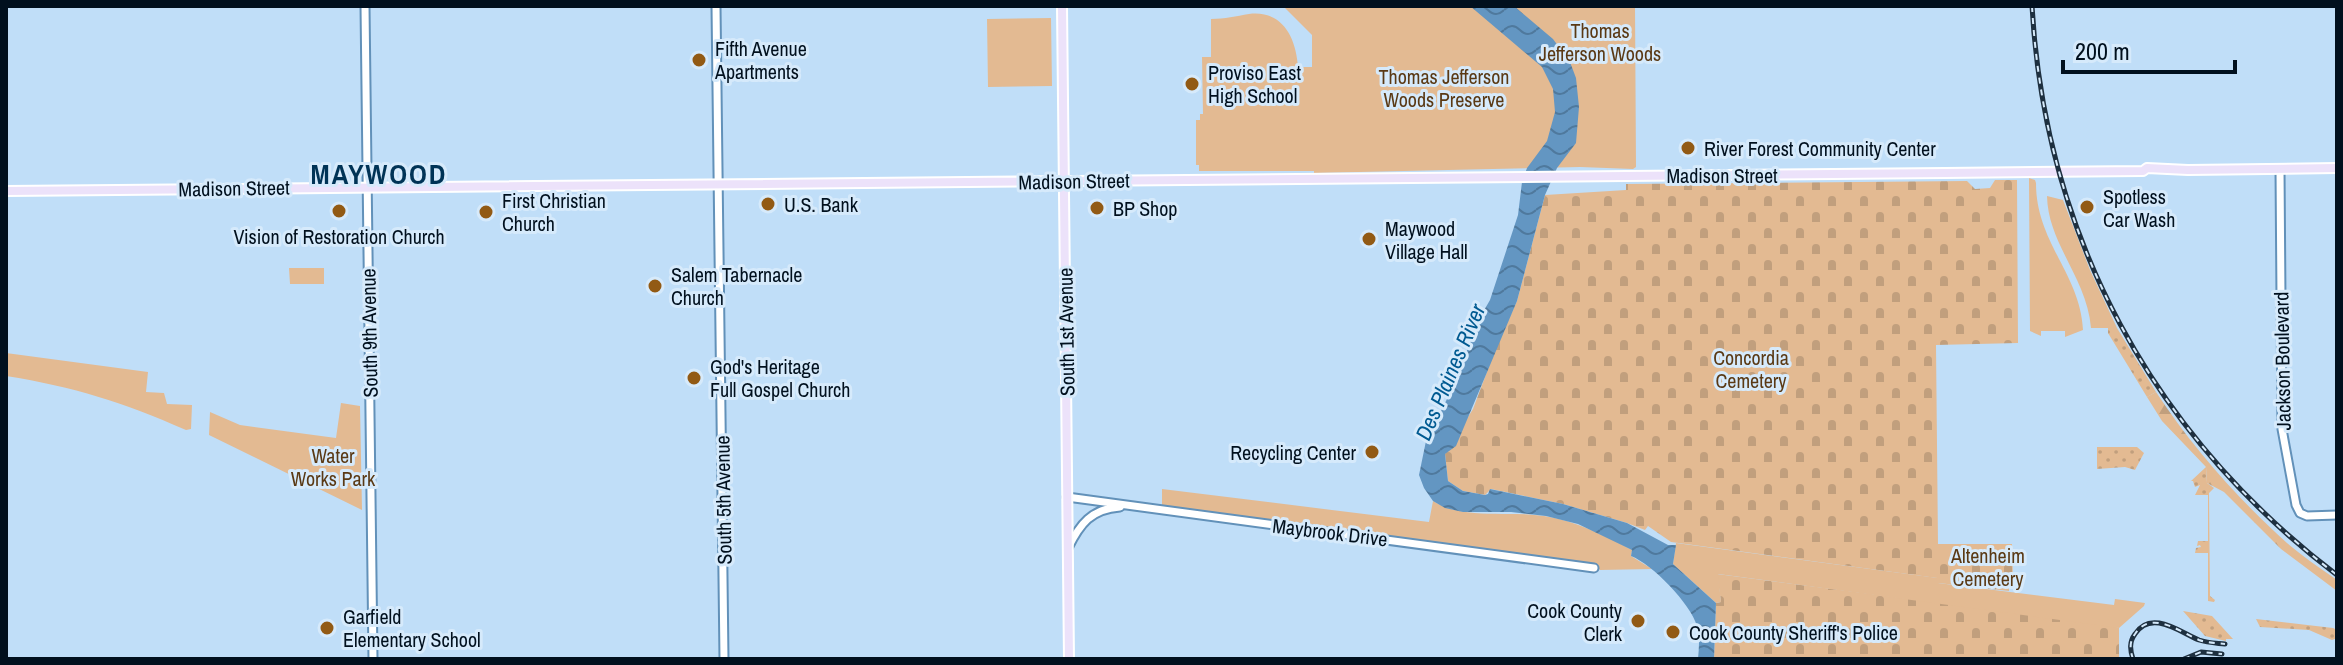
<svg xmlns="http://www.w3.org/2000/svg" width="2343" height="665" viewBox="0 0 2343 665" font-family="'Archivo Narrow',sans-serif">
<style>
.grass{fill:url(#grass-dots)}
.forest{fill:url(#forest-firs)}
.cemetery{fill:url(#cemetery-stones)}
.park{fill:#e3ba92}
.water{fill:url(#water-waves)}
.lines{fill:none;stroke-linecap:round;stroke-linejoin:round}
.minor-casing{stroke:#6291b9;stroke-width:11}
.major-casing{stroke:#fff;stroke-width:12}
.minor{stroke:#fff;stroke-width:7}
.major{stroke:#ece2fa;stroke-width:8}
.rail-casing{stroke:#1e3040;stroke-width:5}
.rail{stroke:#d6eafb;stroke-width:2;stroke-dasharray:6;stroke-linecap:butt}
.poi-dot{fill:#925a14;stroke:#d6eafb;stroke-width:3}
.labels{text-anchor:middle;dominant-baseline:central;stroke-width:6;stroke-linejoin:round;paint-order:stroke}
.park-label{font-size:20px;fill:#5a3914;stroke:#d6eafb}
.poi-label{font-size:20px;fill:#01101e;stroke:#d6eafb;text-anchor:start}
.street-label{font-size:20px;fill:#01101e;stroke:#d6eafb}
.water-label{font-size:22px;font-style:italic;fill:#005a91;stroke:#d6eafb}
.district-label{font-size:28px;font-weight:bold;letter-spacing:2px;fill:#003356;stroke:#d6eafb}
</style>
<defs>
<pattern id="grass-dots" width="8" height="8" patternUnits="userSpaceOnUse" patternTransform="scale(2)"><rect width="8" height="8" fill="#e3ba92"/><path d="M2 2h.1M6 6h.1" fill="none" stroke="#c19f7d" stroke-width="1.8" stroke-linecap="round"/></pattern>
<pattern id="forest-firs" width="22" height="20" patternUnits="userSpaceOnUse" patternTransform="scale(2)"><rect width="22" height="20" fill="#e3ba92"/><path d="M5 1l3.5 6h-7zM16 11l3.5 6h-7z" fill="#c19f7d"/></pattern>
<pattern id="cemetery-stones" width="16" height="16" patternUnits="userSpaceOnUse" patternTransform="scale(2)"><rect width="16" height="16" fill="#e3ba92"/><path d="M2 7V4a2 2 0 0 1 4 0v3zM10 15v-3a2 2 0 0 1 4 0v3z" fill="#c19f7d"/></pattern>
<pattern id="water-waves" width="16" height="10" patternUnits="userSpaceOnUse" patternTransform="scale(2)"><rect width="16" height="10" fill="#6396c2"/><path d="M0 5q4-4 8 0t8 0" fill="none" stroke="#4f799d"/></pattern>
</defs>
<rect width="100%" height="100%" fill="#c0def8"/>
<path class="grass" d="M2108,328H2117L2156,392L2147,397L2108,333Z
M2097,447H2137L2144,453L2135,470L2125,467L2097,469Z
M2206,467L2207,483L2214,488L2209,493L2210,596L2215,600L2214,602L2208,601V553H2195L2196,548L2201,547L2200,545L2197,546L2198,541H2208V495H2195L2200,485L2195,487L2193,481H2187H2191Z
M2183,611L2212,616L2233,639H2226V641L2205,636Z
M2256,619L2333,628L2337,630V638L2332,640L2309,630L2260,627Z"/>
<path class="forest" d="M2156,392C2192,447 2238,499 2287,543C2302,556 2320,568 2337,580V591L2281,549L2224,492L2207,483L2206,467L2162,421L2147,397Z"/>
<path class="cemetery" d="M1995,180H2017L2018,343L1936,345L1938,544H2012L2013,580L2009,582V591L1938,583L1937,578L1671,542L1648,526L1645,530L1627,523L1563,504L1491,489L1485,495L1463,491L1448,481L1445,454L1473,409L1497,345L1517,301L1545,195L1626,190V184L1967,181L1975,189L1990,188Z
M1717,574L2111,625L2119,628V659H1714L1716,603L1721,602Z"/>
<path class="park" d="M1283,6H1635L1636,167L1633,169L1580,167L1314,173V171H1199V165H1196V120H1200V114H1203L1202,57H1211V19C1225,19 1236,16 1249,14C1283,10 1296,38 1298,67H1312V35Z
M1051,18L1052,86L988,87L987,19Z
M2029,178L2035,180L2036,183C2036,243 2080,273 2083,330L2065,337V331H2041V336L2030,331Z
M2047,196L2063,200L2090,270L2117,328H2091C2087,278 2048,244 2047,196Z
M324,268V284H290L289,268Z
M6,353L148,372L146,392L164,393L167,404L192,405L191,429L186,430C122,402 75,387 6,376Z
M341,403L360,406L362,510L209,435L210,412L240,425L336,438Z
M1162,489L1429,522L1433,501C1466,521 1508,510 1544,516C1576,521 1604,535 1632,550L1631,556L1652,569L1600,570L1592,563L1162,506Z
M1676,543L1938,578V583L2114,605L2115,599L2145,603L2144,606L2119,628L1718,574L1721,602L1716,603L1673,564Z"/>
<path class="water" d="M1470,6H1514L1553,39L1570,62L1576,78L1579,107L1576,143L1557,168L1545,195L1517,301L1456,446L1445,454L1448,481L1463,491L1485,495L1488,494L1490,489L1563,504L1627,523L1668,545H1676L1673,564L1716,603L1714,659H1698C1699,648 1700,637 1697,626C1691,604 1652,564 1631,556L1632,550L1578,524L1546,516L1511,512H1463L1445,508L1433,501L1424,488L1419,475L1426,441L1453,387L1479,319L1490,300L1518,215L1522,182L1527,168L1547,141L1555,112L1553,89L1542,67Z"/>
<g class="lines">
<defs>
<path id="minor" d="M365,6L373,659
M716,6L724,659
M2280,169L2282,429L2296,505L2300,513L2307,516L2337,515
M1067,497L1594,568
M1068,548C1080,524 1091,509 1120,507"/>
<path id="major" d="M1062,6L1069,659
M6,191L1945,173L2143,171L2147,168L2188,170L2337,168"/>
</defs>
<use href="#minor" class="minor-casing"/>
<use href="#major" class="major-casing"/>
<use href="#minor" class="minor"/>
<use href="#major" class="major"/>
<defs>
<path id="rail" d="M2032,6C2045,237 2153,435 2337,575
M2133,659C2130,650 2129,642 2135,634C2151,609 2180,632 2199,640C2208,643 2216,643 2225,644
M2184,659L2201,652L2222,654"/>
</defs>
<use href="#rail" class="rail-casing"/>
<use href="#rail" class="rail"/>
</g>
<g class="poi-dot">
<circle cx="699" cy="60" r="8"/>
<circle cx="1192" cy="84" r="8"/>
<circle cx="1688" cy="148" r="8"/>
<circle cx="768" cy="204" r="8"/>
<circle cx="2087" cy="207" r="8"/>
<circle cx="1097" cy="208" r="8"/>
<circle cx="339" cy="211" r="8"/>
<circle cx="486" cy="212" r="8"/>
<circle cx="1369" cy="239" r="8"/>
<circle cx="655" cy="286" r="8"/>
<circle cx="694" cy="378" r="8"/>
<circle cx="1372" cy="452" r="8"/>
<circle cx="1638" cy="621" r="8"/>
<circle cx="327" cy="628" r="8"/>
<circle cx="1673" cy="632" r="8"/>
</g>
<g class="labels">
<g class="park-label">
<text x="1600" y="30">Thomas<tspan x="1600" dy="23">Jefferson Woods</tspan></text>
<text x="1444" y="76">Thomas Jefferson<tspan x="1444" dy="23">Woods Preserve</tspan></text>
<text x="1751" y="357">Concordia<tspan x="1751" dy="23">Cemetery</tspan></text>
<text x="333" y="455">Water<tspan x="333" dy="23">Works Park</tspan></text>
<text x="1988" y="555">Altenheim<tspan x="1988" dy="23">Cemetery</tspan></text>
</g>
<g class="poi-label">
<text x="715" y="48">Fifth Avenue<tspan x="715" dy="23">Apartments</tspan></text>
<text x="1208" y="72">Proviso East<tspan x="1208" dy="23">High School</tspan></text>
<text x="1704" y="148">River Forest Community Center</text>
<text x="2103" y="196">Spotless<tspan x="2103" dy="23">Car Wash</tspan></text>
<text x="502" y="200">First Christian<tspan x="502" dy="23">Church</tspan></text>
<text x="784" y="204">U.S. Bank</text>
<text x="1113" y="208">BP Shop</text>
<text x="1385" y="228">Maywood<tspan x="1385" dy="23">Village Hall</tspan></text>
<text x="339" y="236" text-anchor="middle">Vision of Restoration Church</text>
<text x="671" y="274">Salem Tabernacle<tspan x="671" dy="23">Church</tspan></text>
<text x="710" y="366">God's Heritage<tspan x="710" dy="23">Full Gospel Church</tspan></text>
<text x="1356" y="452" text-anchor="end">Recycling Center</text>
<text x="1622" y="610" text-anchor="end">Cook County<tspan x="1622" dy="23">Clerk</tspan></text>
<text x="343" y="616">Garfield<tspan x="343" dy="23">Elementary School</tspan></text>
<text x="1689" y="632">Cook County Sheriff's Police</text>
</g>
<g class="street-label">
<text x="1722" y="175">Madison Street</text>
<text transform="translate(1074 181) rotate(-1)">Madison Street</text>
<text transform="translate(234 188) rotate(-1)">Madison Street</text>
<text transform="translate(1066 332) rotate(-91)">South 1st Avenue</text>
<text transform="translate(369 333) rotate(-91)">South 9th Avenue</text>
<text transform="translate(2282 361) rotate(-91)">Jackson Boulevard</text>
<text transform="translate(723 500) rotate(-91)">South 5th Avenue</text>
<text transform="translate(1330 532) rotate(7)">Maybrook Drive</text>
</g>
<g class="water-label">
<text transform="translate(1450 372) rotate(-67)">Des Plaines River</text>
</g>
<g class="district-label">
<text x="379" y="174">MAYWOOD</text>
</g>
</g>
<rect width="2343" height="665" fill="none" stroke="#01101e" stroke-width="16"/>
<path d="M2063 60v12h172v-12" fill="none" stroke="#01101e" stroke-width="4"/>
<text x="2075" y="60" font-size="24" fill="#01101e" stroke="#d6eafb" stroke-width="6" paint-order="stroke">200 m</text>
</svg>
